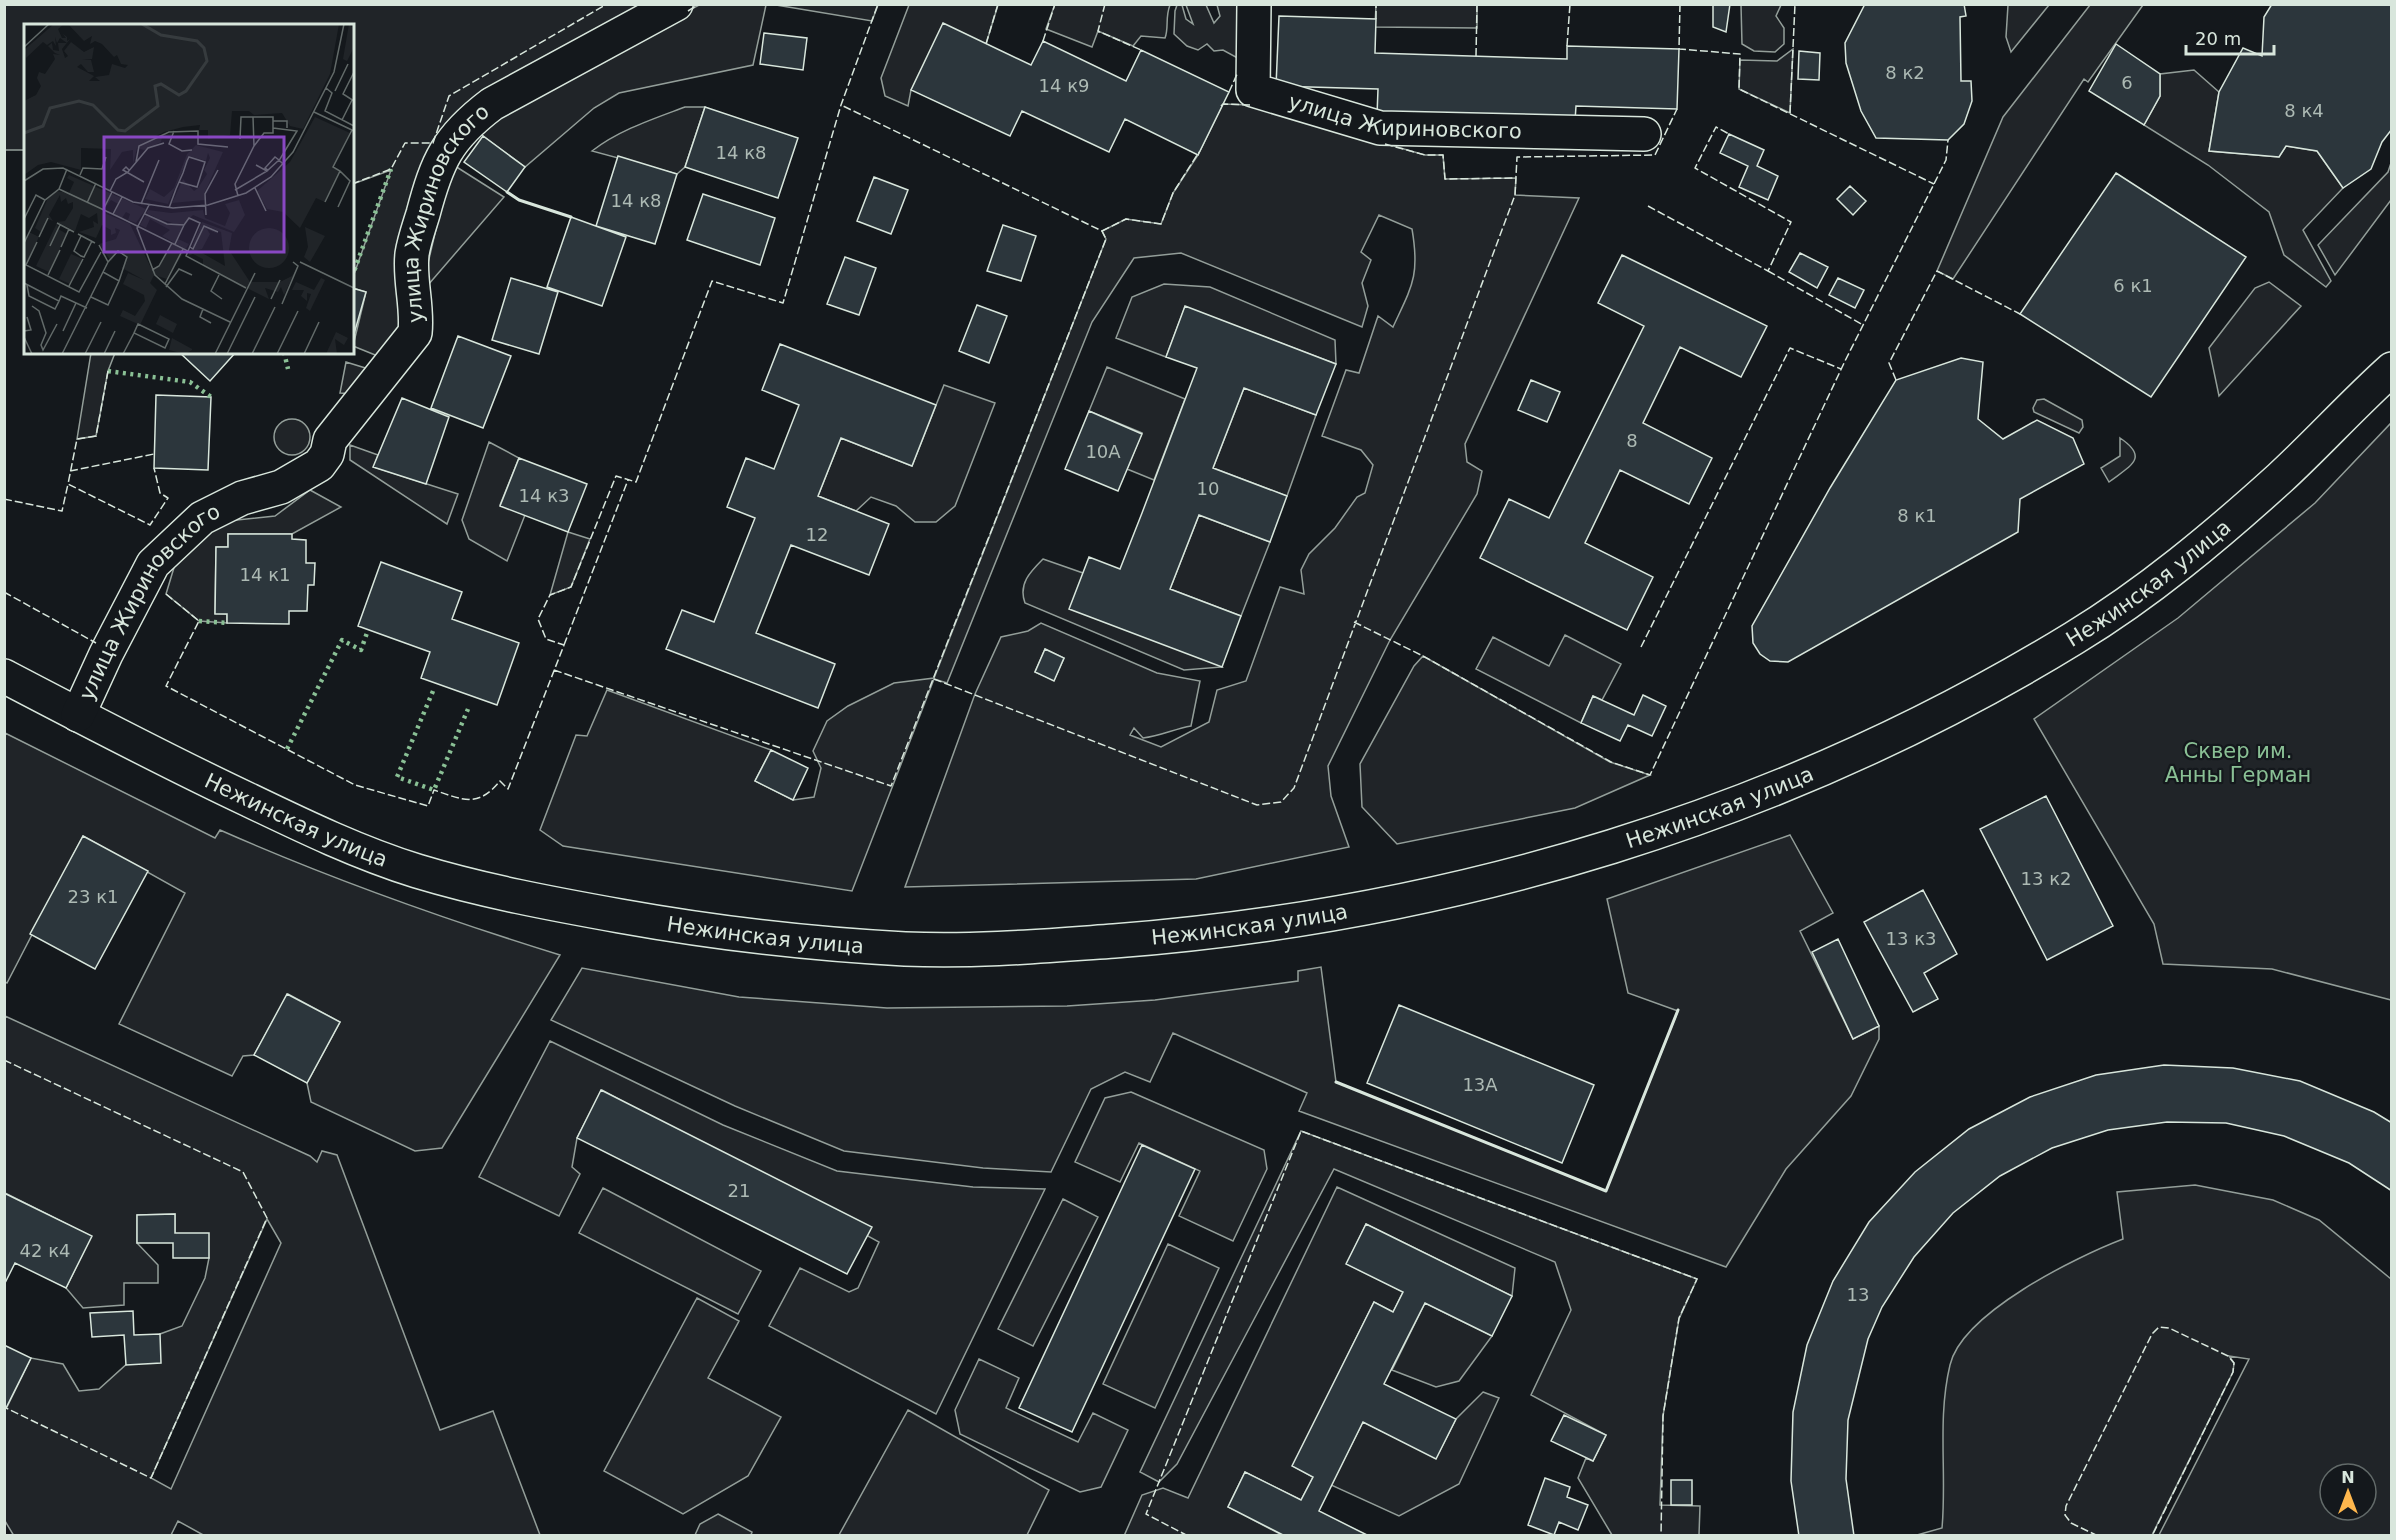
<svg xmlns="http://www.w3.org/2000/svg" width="2396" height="1540" viewBox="0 0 2396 1540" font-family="'DejaVu Sans',sans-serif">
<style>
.green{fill:#202428;stroke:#939e99;stroke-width:1.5;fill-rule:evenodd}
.building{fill:#2c363c;stroke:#d8e6dc;stroke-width:1.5}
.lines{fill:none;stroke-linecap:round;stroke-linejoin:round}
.minor-casing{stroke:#d8e6dc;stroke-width:36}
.minor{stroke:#14181c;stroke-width:33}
.hedge{stroke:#8ac095;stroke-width:4.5;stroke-dasharray:3 4.5;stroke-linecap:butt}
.fence{stroke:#d8e6dc;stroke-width:1.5;stroke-dasharray:8 3;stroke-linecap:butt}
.wall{stroke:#d8e6dc;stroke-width:3}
.labels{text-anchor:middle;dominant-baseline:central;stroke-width:4.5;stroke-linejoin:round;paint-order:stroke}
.number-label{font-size:18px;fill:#adbab4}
.street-label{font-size:21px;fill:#d8e6dc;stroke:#14181c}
.park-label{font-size:21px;fill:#8ac095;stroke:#14181c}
.inset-river{fill:none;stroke:#363b3e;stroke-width:3}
.inset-road{fill:none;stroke:#626a69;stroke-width:1.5}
.view{fill:#8948c3;fill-opacity:0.15;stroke:#8948c3;stroke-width:3}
.inset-edge{fill:none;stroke:#d8e6dc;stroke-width:3}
</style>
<rect width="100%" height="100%" fill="#14181c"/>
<path class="green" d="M1055,4L1170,5C1165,17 1169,28 1165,38L1141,36L1133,46L1098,31L1092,47L1046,29Z
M5,5H657L466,123L403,321L385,359L353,346L366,292L353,288V277L391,170L353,184L352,26H26L25,150H5Z
M699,5H766L753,65L619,93L594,108L525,167L478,132L489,118Z
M776,5H878L872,21Z
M909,5H998L986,44L911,90L908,106L885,96L881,78Z
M1177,5H1182L1186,19L1193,24L1186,5H1206L1214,23L1220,16L1217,5H1244L1243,61L1223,50L1214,51L1207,44L1198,50L1187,46L1174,34L1175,11Z
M1376,5H1477V28L1375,27Z
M1741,5H1781L1776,16L1784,28V44L1775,52L1754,51L1742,44Z
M2008,5H2049L2011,52L2006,37Z
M2090,5H2143L2088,82L2084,79L1953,279L1937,271L2003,117Z
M1793,49L1790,113L1739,89L1740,60L1777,61Z
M2194,70L2219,92L2209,151L2279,157L2286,146L2317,151L2343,188L2303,230L2331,281L2326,287L2284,255L2269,212L2208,165L2144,125L2160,96V74Z
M1223,104L1250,105L1425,155H1443L1445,179L1516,178L1515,195L1579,198L1465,444L1467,462L1482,471L1477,494L1390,640L1328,766L1331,796L1349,847L1196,879L905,887L975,694L1001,637L1028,631L1041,623L1157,673L1200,681L1191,726C1174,729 1161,736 1143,738L1134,728L1130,735L1161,747L1209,722L1217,690L1246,681L1280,587L1304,594L1301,570L1309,554L1335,528L1357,497L1365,493L1373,465L1361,450L1322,436L1346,370L1359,373L1378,316L1393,327C1412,286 1420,276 1412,229L1379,215L1361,252L1371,260L1362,283L1368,306L1362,327L1181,253L1134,258L1092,322L947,683L934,679L852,891L563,846L540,830L576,735L587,736L607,690L771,750L755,781L793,800L814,797L821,768L813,751L827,721L848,706L894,683L934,678L1106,239L1102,231L1126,219L1161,224L1173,193L1198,155ZM1045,649L1064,658L1054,680L1035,672Z
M685,107H705L685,167L677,174L592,151C619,130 653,119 685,107Z
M2391,163V200L2335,275L2318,245L2388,172Z
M455,166L504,197L428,285L425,276L448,178Z
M2269,282L2301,306L2219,396L2209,348L2255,288Z
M1164,284L1210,287L1335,340L1336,364L1185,307L1166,357L1116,338L1132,297Z
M91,353H115L108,371L96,436L77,439Z
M346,362L375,371L357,394L340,393Z
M1107,367L1185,399L1154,480L1127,469L1142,433L1089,411Z
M944,385L995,403L955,506L936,522H915L896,506L871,497L856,511L818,496L841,438L912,466Z
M1244,388L1316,415L1287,496L1213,468Z
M2044,399L2082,420L2083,427L2079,433L2034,412L2033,408L2037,400Z
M274 437a18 18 0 1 1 36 0a18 18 0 1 1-36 0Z
M2391,423V1000L2272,969L2163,964L2154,924L2034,719L2178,618L2315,503Z
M2120,438C2150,458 2130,466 2109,482L2101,468L2120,456Z
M489,442L519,458L500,505L525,515L507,561L469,539L462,520Z
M350,445L378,455L374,467L458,494L447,524L350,460Z
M310,490L341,507L292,534H228V547H216L215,613L227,614V623L199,621L166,594L176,561L218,522L275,516Z
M1199,515L1270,542L1241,616L1170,589Z
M568,532L590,539L571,587L550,595Z
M1043,559L1083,573L1222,667L1184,670L1025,603C1018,584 1030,572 1043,559Z
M1565,635L1621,664L1602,700L1593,696L1581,723L1476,669L1493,637L1549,666Z
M1423,656L1610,762L1650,775L1575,808L1397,844L1362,807L1360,764L1414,666Z
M5,733L215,838L220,830C331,879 444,919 560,955L442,1148L415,1151L311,1102L307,1083L340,1022L288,994L254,1055L243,1056L232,1076L119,1024L185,893L83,836L7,983L5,982Z
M1790,835L1833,913L1800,931L1853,1039L1879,1026V1039L1851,1096L1786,1169L1726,1267L1299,1111L1307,1093L1173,1033L1150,1082L1125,1072L1091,1089L1051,1172L983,1168L844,1151L735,1106L551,1020L582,968L739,997L887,1008L1067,1006L1155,1000L1298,981V971L1321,967L1336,1082L1606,1191L1678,1011L1628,993L1607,899Z
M5,1016L310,1156L317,1162L322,1151L337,1155L440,1430L493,1411L540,1535L205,1536L178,1521L171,1535L14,1536L5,1521V1407H7L31,1358L63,1364L79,1391L99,1389L160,1334L182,1326L205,1278L209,1258L175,1233V1214L137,1215V1243L158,1265V1283H124V1305L83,1308L66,1288L91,1236L5,1193ZM267,1219L281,1243L171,1489L151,1478Z
M550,1041L723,1125L837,1171L973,1187L1045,1189L936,1414L769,1326L800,1268L849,1292L858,1288L879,1242L602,1090L577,1138L572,1167L580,1174L559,1216L479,1177Z
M1131,1092L1264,1150L1267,1169L1233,1241L1179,1216L1200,1171L1139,1143L1120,1182L1075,1162L1105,1098Z
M1301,1131L1697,1279L1679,1319L1663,1416L1660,1505L1700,1506L1699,1535H1612L1578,1478L1586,1458L1593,1461L1606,1435L1531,1395L1571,1310L1555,1262L1334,1169L1177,1464L1159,1482L1140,1472Z
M2195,1185L2273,1200L2319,1220L2391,1279V1535H2159L2249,1359L2229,1356L2234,1363L2233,1372L2152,1535H1917L1942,1528C1947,1474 1937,1419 1950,1365C1962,1313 2076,1257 2123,1239L2117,1192ZM2330,1474H2366V1510H2330Z
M1337,1187L1515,1268L1512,1296L1366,1224L1347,1264L1403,1292L1393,1312L1374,1302L1293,1466L1313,1477L1301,1500L1245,1472L1228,1507L1282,1535L1124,1536L1142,1495L1163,1488L1188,1498Z
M603,1188L761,1271L738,1314L579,1233Z
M1063,1199L1098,1217L1033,1346L998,1329Z
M1168,1244L1219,1268L1155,1408L1103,1384Z
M697,1298L739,1321L708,1378L781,1417L748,1476L683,1514L604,1471Z
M1425,1303L1492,1336L1459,1381L1436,1387L1392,1370Z
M979,1359L1019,1378L1006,1408L1078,1442L1093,1413L1128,1430L1101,1487L1080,1492L960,1434L955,1410Z
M1483,1392L1499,1398L1459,1484L1399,1516L1331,1485L1363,1422L1436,1458L1456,1419Z
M908,1410L1049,1490L1027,1535H839Z
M718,1514L752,1532L751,1535H695L700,1524Z"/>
<path class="building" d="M1713,4H1730L1726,32L1713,27Z
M1865,4H1964L1966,16L1960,17L1961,81H1971L1972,101L1964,124L1948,140L1876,138L1861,111L1846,63L1845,43Z
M2272,4H2392V129L2382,142L2371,169L2343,188L2317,151L2286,146L2279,157L2209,151L2219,92L2243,48L2262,56L2264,17Z
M1279,16L1376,19L1375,53L1567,59V46L1679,49L1677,109L1576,106L1575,121L1377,115L1378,89L1276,86Z
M943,23L1031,65L1043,41L1126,81L1141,50L1229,92L1198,155L1125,119L1109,152L1022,111L1010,136L911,90Z
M764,33L807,38L803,70L760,64Z
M2116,44L2160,74V96L2144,125L2089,91Z
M1799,51L1820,53L1819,80L1798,79Z
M705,107L798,138L778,198L685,167Z
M1729,134L1764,150L1757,166L1778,176L1768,200L1739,187L1748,166L1720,153Z
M483,136L525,167L507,192L464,162Z
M618,156L677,174L655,244L596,226Z
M2116,173L2246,257L2151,397L2020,314Z
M874,177L908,190L891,234L857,221Z
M1850,186L1866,201L1853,215L1837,199Z
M703,194L775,218L760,265L687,240Z
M571,217L626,237L602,306L547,287Z
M1003,225L1036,236L1021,281L987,271Z
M1800,253L1828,267L1817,288L1789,272Z
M1622,255L1767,326L1741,377L1680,347L1643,423L1712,458L1689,504L1620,470L1585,543L1653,577L1627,630L1480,558L1509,499L1549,518L1644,326L1598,303Z
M845,257L876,268L859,315L827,304Z
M511,278L558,292L539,354L492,340Z
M1838,278L1864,290L1855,308L1829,295Z
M352,288L366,292L352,341Z
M977,305L1007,316L989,363L959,351Z
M1185,306L1336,364L1316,415L1244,388L1213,468L1287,496L1270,542L1199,515L1170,589L1241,616L1222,667L1069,609L1089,557L1120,569L1142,513L1197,368L1166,357Z
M458,336L511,356L483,428L431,408Z
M780,344L936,405L912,466L841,438L818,496L889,524L869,575L791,545L756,633L835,664L818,708L666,649L682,610L714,622L755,518L727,507L746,458L774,469L799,405L762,390Z
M179,352H236L210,381Z
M1961,358L1983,362L1978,419L2003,439L2037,420L2073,438L2084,464L2020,499L2018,532L1788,662L1770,661L1760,654L1753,643L1752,626L1830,488L1896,380Z
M1531,380L1560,392L1547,422L1518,410Z
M156,395L211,397L208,470L154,468Z
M402,398L449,417L426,484L373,467Z
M1089,411L1142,434L1118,491L1065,469Z
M519,458L587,484L568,532L500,506Z
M228,534H292V539L306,540V563H315L314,585H308L307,611H289V624L227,623V614H215L216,547H228Z
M381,562L462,592L452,619L519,643L497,705L421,678L430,652L358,626Z
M1045,649L1064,658L1054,681L1035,672Z
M1643,695L1666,706L1652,736L1628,725L1620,741L1581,723L1593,696L1634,715Z
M771,750L808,768L793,800L755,781Z
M2046,796L2113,926L2047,960L1980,829Z
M83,836L148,871L95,969L30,934Z
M1923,890L1957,954L1924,973L1938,999L1913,1012L1864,922Z
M1838,939L1879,1026L1853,1039L1812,952Z
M287,994L340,1022L307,1083L254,1055Z
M1399,1005L1594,1085L1562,1163L1367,1083Z
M2164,1065L2233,1068L2300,1081L2374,1112L2392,1123V1191L2349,1163L2284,1136L2226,1123L2167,1122L2108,1130L2052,1148L2000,1176L1953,1213L1914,1257L1882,1307L1868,1339L1848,1420L1846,1479L1854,1536H1799L1791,1481L1793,1412L1807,1345L1833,1281L1869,1222L1915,1172L1969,1129L2030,1097L2096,1075Z
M601,1090L872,1227L847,1274L577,1138Z
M1142,1145L1195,1169L1072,1432L1019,1408Z
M4,1193L92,1236L66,1288L15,1263L4,1285Z
M175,1214V1233H209V1258H173V1243H137V1215Z
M1366,1224L1512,1296L1492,1336L1425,1303L1384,1384L1456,1419L1436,1459L1363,1422L1319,1511L1369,1536H1285L1228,1507L1245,1472L1301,1500L1313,1477L1292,1466L1374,1302L1393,1312L1403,1292L1346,1264Z
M133,1311L134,1335L160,1334L161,1363L126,1365L124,1335L92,1337L90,1313Z
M4,1345L31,1358L6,1408L4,1407Z
M1564,1415L1606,1435L1593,1461L1551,1441Z
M1545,1478L1570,1487L1567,1497L1588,1505L1578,1530L1559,1522L1554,1535L1528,1525Z
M1671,1480H1692V1505H1671Z"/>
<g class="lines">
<defs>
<g id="minor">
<path id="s1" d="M1254,4L1253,90L1380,128L1644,134"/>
<path id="s2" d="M4,676C86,719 166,761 249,800C303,826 359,853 417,871C483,891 553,904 620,916C715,933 809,944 905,949C975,952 1044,946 1114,941C1452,915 1784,816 2074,638C2148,593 2216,536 2280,478C2318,443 2353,404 2392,369"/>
<path id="s3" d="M78,715L106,654L153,564L202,518L242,498L281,487L319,465L327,454L330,440L415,333C418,306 409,280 412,254C414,241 419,227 423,214C437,161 447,138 492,104L676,4"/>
</g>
</defs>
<use href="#minor" class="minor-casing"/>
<use href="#minor" class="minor"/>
<path class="hedge" d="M352,277L391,169
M284,352L288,369
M108,371L190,382L211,397
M199,621L227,623
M433,691L397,777L434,790L468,709
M287,749L342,640L361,650L368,630"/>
<path class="fence" d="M1105,4L1098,31L1141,50
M1680,4L1679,49L1740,54L1739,89L1934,184
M688,11L699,4
M1376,19V4
M1043,41L1055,4
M986,44L998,4
M1567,46L1570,4
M1476,56L1477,4
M1229,92L1238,72
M1221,106L1223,104L1250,105
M1790,113L1795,4
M1385,144L1425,155H1443L1445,179L1516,178
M352,184L391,169L405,143H433L449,96L607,4
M1648,206L1768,271L1791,222L1695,168L1716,127L1729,134
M1102,231L1126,219L1161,224L1173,193L1199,152
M1768,271L1863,325
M108,371L96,436L77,439L68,484L150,525L168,498L160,493L154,468
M1896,380L1889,363L1937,271L2020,314
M70,471L154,454
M4,499L62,511L68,484
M4,592L96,643
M166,594L199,621L166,686L355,785L428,806L434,790C463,800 478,808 500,781L508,789L564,645L546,639L538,619L550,595L571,587L616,476L636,482L712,281L783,303L841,105L878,4
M1354,622L1423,656L1611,762L1650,775L1845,361L1946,160L1948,140
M564,645L628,480
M1641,647L1790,348L1841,369
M554,670L891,786L1106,239L1102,231L841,105
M934,679L1257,805L1281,802L1294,788L1515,195L1517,157L1655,155L1677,109
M4,1060L243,1172L267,1218L151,1478L6,1408
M1188,1536L1146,1514L1301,1131L1697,1279L1679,1318L1663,1416L1661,1536
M2098,1536L2071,1523L2065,1515L2066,1506L2152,1334L2159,1327L2169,1328L2228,1356L2234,1363L2233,1372L2152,1536"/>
<path class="wall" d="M507,192L519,200L571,217
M1336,1082L1606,1191L1678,1010"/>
</g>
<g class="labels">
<g class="number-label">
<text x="1905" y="72">8 к2</text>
<text x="2127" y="82">6</text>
<text x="1064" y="85">14 к9</text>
<text x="2304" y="110">8 к4</text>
<text x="741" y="152">14 к8</text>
<text x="636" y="200">14 к8</text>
<text x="2133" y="285">6 к1</text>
<text x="1632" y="440">8</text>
<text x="1103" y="451">10А</text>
<text x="1208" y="488">10</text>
<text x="544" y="495">14 к3</text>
<text x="1917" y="515">8 к1</text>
<text x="817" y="534">12</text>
<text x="265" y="574">14 к1</text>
<text x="2046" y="878">13 к2</text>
<text x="93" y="896">23 к1</text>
<text x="1911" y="938">13 к3</text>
<text x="1480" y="1084">13А</text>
<text x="739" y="1190">21</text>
<text x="45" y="1250">42 к4</text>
<text x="1858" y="1294">13</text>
</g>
<g class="street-label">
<text stroke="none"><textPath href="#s1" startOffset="242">улица Жириновского</textPath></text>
<text stroke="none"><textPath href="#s3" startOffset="658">улица Жириновского</textPath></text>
<text stroke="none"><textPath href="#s2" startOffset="2270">Нежинская улица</textPath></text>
<text stroke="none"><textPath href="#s3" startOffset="136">улица Жириновского</textPath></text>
<text stroke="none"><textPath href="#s2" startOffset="1784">Нежинская улица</textPath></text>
<text stroke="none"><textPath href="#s2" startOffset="326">Нежинская улица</textPath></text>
<text stroke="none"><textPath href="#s2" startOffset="1298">Нежинская улица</textPath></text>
<text stroke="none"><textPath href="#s2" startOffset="812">Нежинская улица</textPath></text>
</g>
<g class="park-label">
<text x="2238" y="751">Сквер им.<tspan x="2238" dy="24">Анны Герман</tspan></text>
</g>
</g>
<g transform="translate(24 24)">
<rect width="330" height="330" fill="#14181c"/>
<path d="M30,0H40L34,5L38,14H42L39,10L43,13V17L46,15L38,25L37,22L41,34L44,32L40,27L47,18L60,28L70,23L68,35L58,36H67L70,48H64L57,40L53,43L70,52L65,57H76L71,53L85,51L88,40L101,44L104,41L97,40L93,31L90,33L78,20L71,17L66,20L68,12L60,17L44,0H315L306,50L279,105L266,102L258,89L230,91L225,87H208L206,111L184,115V106H175L176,101L159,103L140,108L126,115L148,109L146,115L138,113L137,118L120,126L113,124L109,140V126L98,128L86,146L87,125L57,124V146L27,138L14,141L0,151V77L12,71L17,62L13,54L15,48L21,50L31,35L29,30L36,31L31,29L24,22L28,19L29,26L35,27L34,19H43L36,14L33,19L31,13L32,22L29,17L23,21L19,18L2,34L0,26ZM325,0L328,3L330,0V23L323,37L319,35ZM291,93L326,109L310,143L316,147L301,178L292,174L276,204L259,188L243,185L233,167L266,138ZM172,121L199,128L180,170L181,176L148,179L159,155L170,167L174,164L183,150L180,146L186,134L184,129L182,137L165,132L144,180L121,175L126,165L140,173L150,164L163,130ZM45,151L122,185L112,199L104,196L106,190L102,188L98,194L89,190L94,180L87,176L78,188L106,200L128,246L135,242L149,218L138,212L146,206L126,195L122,204L116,201L122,191L159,202L154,215L165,220L143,255L130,251L126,259L133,266L116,301L96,292L99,286L111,292L121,277L120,271L99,260L104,249L120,256L98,244L103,234L94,227L87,237L75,220L92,215L96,206L91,204L92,209L87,211V206L78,201L72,214L55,208L70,203L69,197L74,200L73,189L65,194L57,190L51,207L33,198L41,197L49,184V178L44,180L42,174L37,178L36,171L25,191L29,197L24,195L17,208L11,204L24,174L32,167L45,169L50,158L43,154ZM215,176L221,191L210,208L169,191L159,201L144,199L122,189L124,186L147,189L179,186L181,194L201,202L206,189L201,180ZM178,198L208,209L205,226L226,258H256L268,252L274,242L260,271L257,263L254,268L241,264L245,275L179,242V235L169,230L164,232ZM180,201L197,208L201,242L173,226L178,225L186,210L183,205L194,210ZM33,199L34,205L43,210L25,248L12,242ZM281,203L301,212L286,238L280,233L284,223ZM225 224a20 20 0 1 1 40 0a20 20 0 1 1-40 0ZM5,208L15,213L0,244V219ZM47,230L59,235L46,260L35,255ZM297,254L301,256L286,287L282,284L287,270L283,269V277L277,272L280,266H268L272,258L290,266ZM136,291L153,300L149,309L132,300ZM312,308L324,314L320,321L311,315L313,330H302ZM148,314L168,325V326L161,330L145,326Z" fill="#202428" fill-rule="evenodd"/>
<path class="inset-river" d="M0,109L19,102L26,84L55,77L69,81L94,106L101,107L134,82L131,62L137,60L155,71L162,67L183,37L180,24L173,17L137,11L118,0"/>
<path class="inset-road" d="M0,23L25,0M330,48L319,70L330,77M302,64L308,69L301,87L330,102M311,67L324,40M290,88L330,107M318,96L328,76M249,97H263V104M249,104L273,107L256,135L255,136L244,146L241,144L251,133L255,136L260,141M150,107L145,120L158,127L168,126M216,115L217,93H229M112,138L115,122L145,108L174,107V120L204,123M105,146L102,143L99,146L120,158M56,151L59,144L78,145L82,133M0,157L19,145L39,144L109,178L149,184L184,181L222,169L247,153L269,128L310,48L320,0M231,164L242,187M35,165L97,194M211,166L243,147L232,141M86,167L92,155L104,148L124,124L140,119M214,172L211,160L230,122L240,109H249V93H229L230,122M301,178L316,147L309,143L328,106M63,179L72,159M117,180L135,136M125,181L113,204L131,251L158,275L206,298M314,183L326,157L316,147M145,184L152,165L155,158L159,149L163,137L165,133L181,138L173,163L155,158M79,186L88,168M89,190L98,173M121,190L143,200L160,201L165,194L176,199L164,227M182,191L181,170L194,146M97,194L164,227L162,232L222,264M0,195L12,171L21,176L35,165L43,145M33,199L50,208M54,210L71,219M57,212L50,227L57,232L60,233L68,217M15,213L24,194M13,218L2,241L55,268L77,228M0,219L21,176M151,220L160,201M26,222L36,201M37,223L45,205M166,223L169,225L180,202L194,208M276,238L330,264M128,246L135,242L148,219M79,248L95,257L103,233L94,227L84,238M24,251L36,226M195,251L187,267L198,275M0,259L35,277L31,285L5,272L3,261M141,260L159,225M45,262L59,235M142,263L155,245L168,251M67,273L84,281L95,257M247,275L256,256M35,277L37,272L63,284M258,280L274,242L269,238M8,282L15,287L22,309L17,321L19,326L33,300M179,285L176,293L187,299M114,300L145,315L141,324L110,309ZM0,307L7,306L3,293M39,307L52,279M0,313L8,330M38,330L84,238L75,221M61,330L77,298M80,330L91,307M99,330L110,309M191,330L231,249M203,330L231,273M228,330L251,283M253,330L274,287M280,330L295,298"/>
<path class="view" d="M80,113H260V228H80Z"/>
<rect width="330" height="330" class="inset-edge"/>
</g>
<rect width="2396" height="1540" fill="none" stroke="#d8e6dc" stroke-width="12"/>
<g transform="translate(2348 1492)"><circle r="28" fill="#14181c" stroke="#626a69" stroke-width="1.5"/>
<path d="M0-4.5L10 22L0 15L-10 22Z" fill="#ffb74d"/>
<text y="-9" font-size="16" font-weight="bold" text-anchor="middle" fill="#d8e6dc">N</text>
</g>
<path d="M2186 45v9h88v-9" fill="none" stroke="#d8e6dc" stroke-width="3"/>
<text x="2195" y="45" font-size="18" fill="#d8e6dc" stroke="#14181c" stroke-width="4.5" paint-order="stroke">20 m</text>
</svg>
